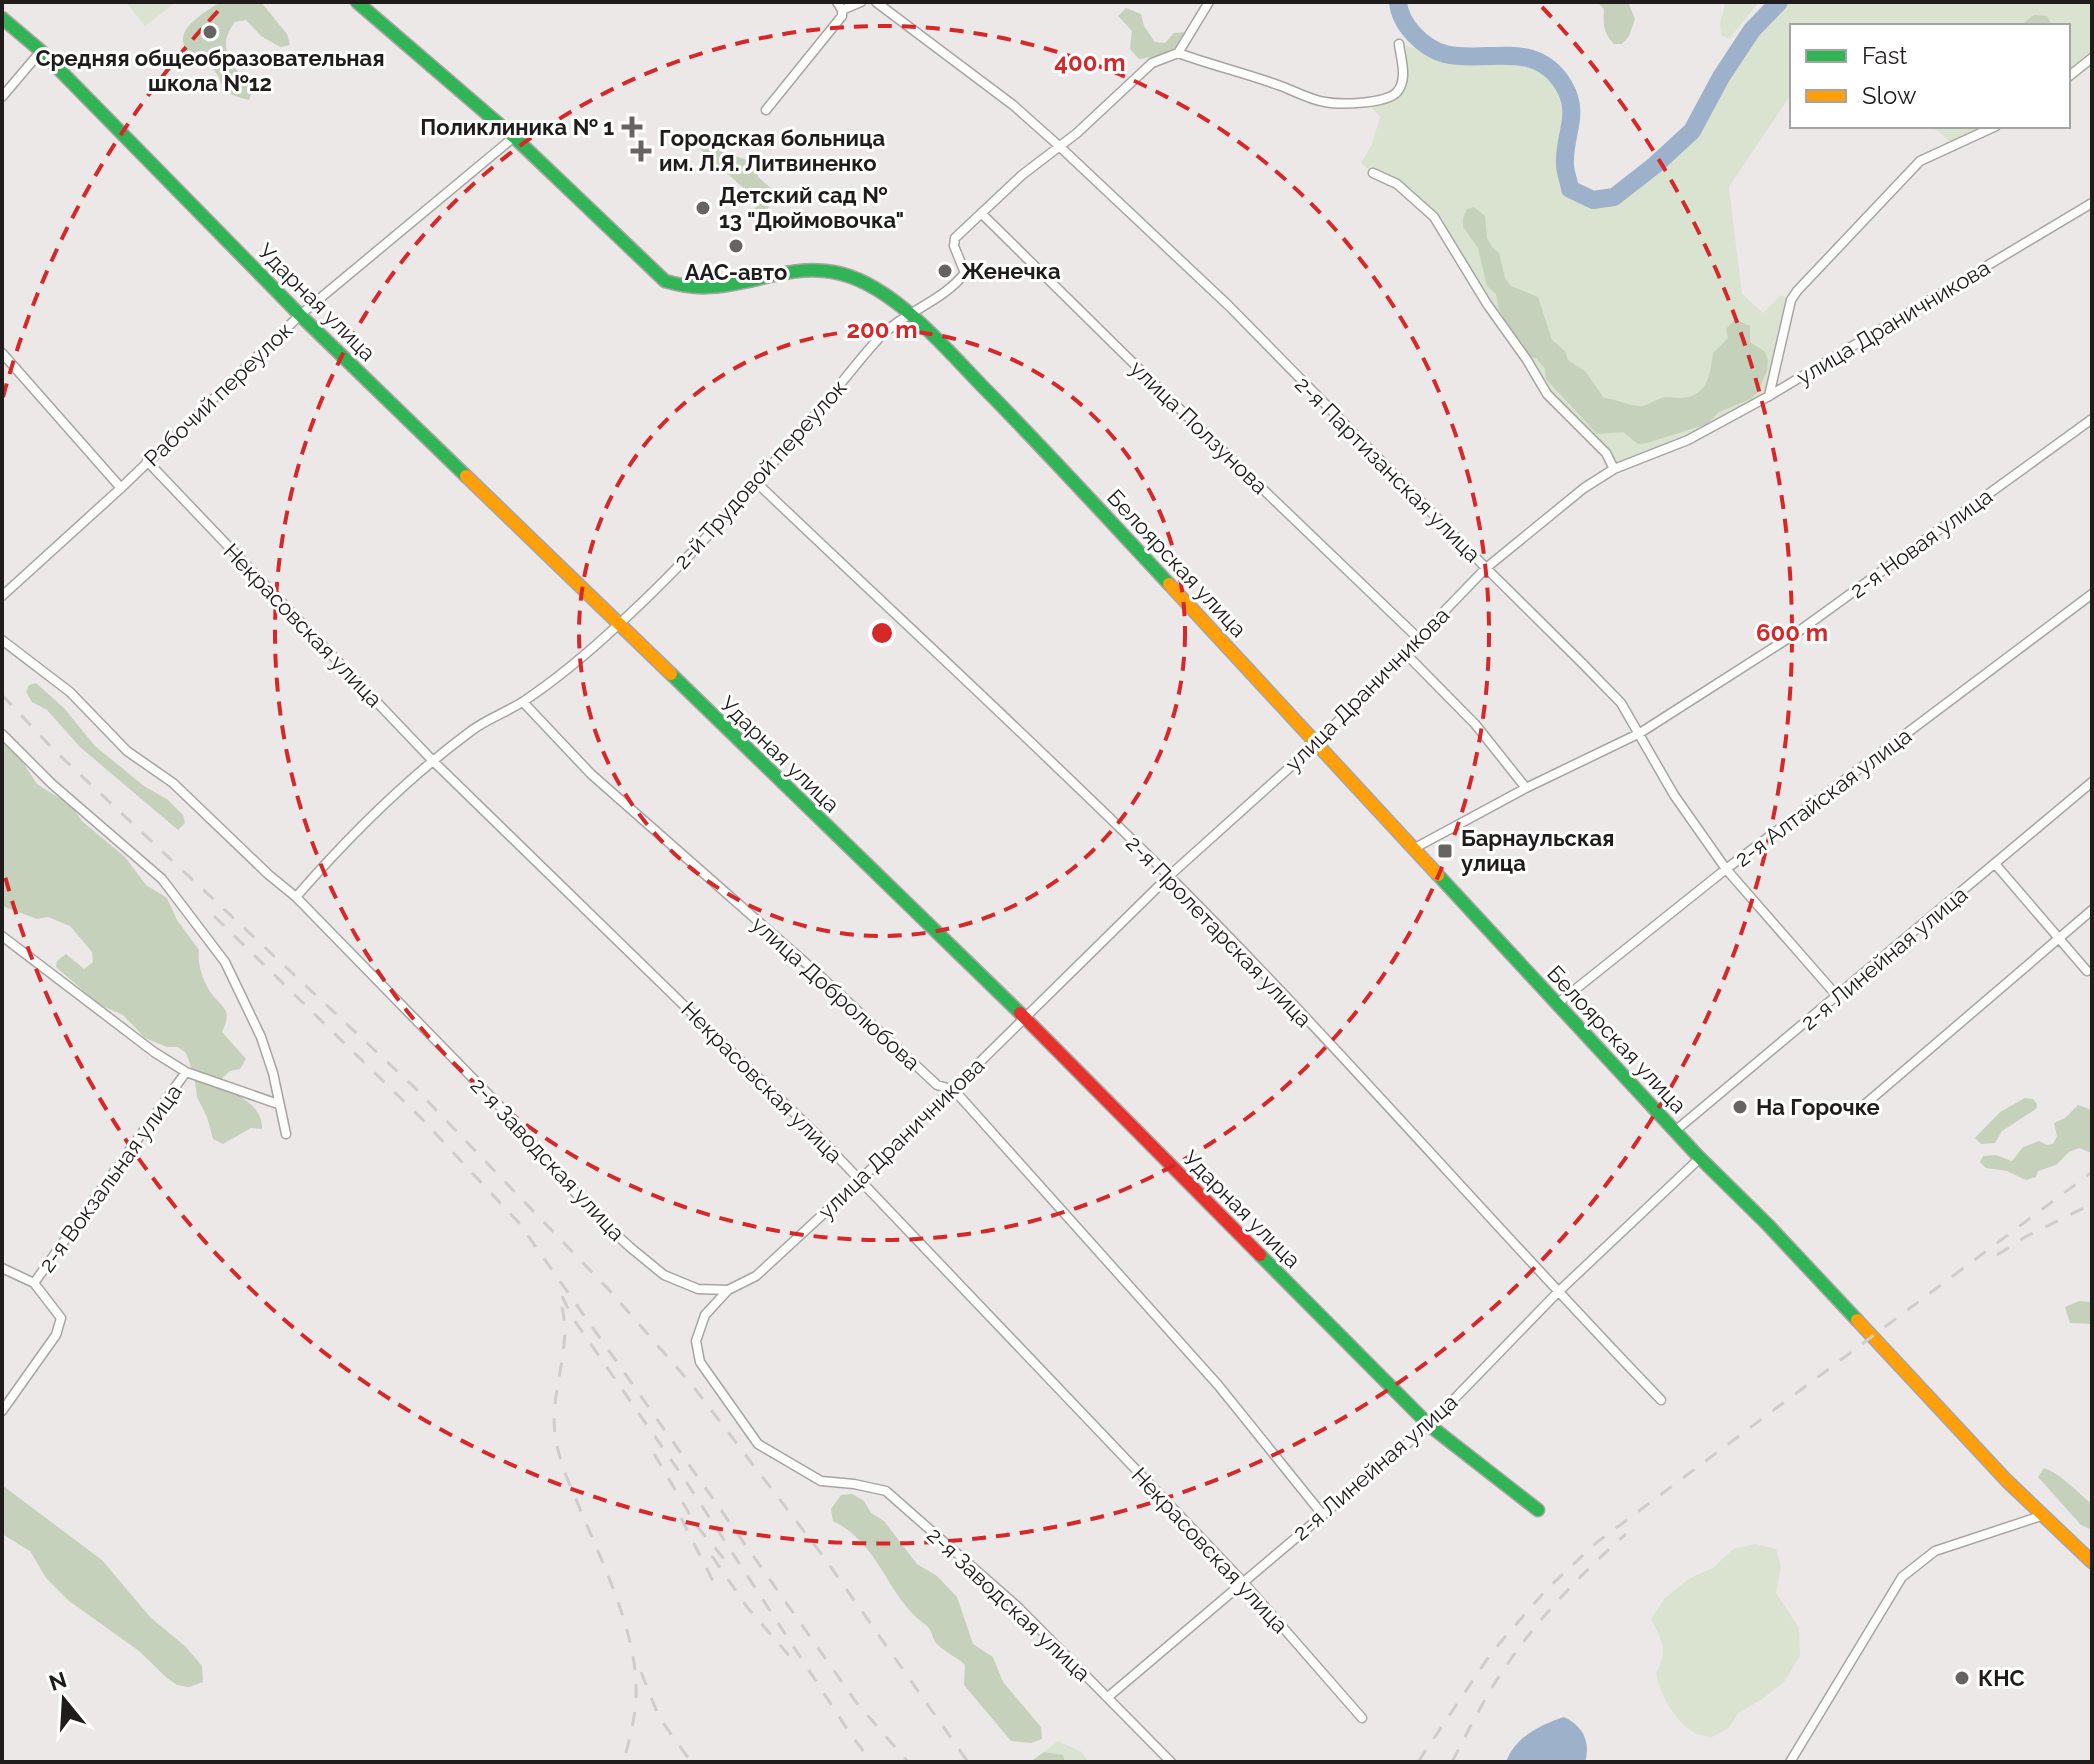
<svg xmlns="http://www.w3.org/2000/svg" width="2094" height="1764" viewBox="0 0 2094 1764" font-family="Raleway,sans-serif">
<style>
.green{fill:#d9e3d0}
.forest{fill:#c5d1ba}
.water{fill:#9db1ca}
.lines{fill:none;stroke-linecap:round;stroke-linejoin:round}
.river{stroke:#9db1ca;stroke-width:18}
.street-casing{stroke:#a8a4a3;stroke-width:11}
.fast-casing{stroke:#a8a4a3;stroke-width:15}
.slow-casing{stroke:#a8a4a3;stroke-width:15}
.jam-casing{stroke:#a8a4a3;stroke-width:15}
.street{stroke:#fcfcfb;stroke-width:8}
.fast{stroke:#30b455;stroke-width:12}
.slow{stroke:#ff9f0a;stroke-width:12}
.jam{stroke:#e5322d;stroke-width:12}
.rail{stroke:#cecdcd;stroke-width:3;stroke-dasharray:14 14;stroke-linecap:butt}
.ring{fill:none;stroke:#d62828;stroke-width:4;stroke-dasharray:14 10}
.poi-dot{fill:#676362;stroke:#fff;stroke-width:3}
.labels{text-anchor:middle;dominant-baseline:central;stroke-width:6;stroke-linejoin:round;paint-order:stroke}
.poi-label{font-size:22px;font-weight:bold;fill:#1f1c1b;stroke:#fff;text-anchor:start}
.street-label{font-size:22px;fill:#1f1c1b;stroke:#fff}
.centre{fill:#d62828;stroke:#fff;stroke-width:4}
.ring-label{font-size:24px;text-anchor:middle;font-weight:bold;fill:#d62828;stroke:#fff;stroke-width:6;stroke-linejoin:round;paint-order:stroke}
</style>
<rect width="100%" height="100%" fill="#ece8e7"/>
<path class="green" d="M126,2H176L145,26Z
M1726,2H1759L1729,39L1721,35L1720,23Z
M1779,2H2092V58L2068,77V26H1792V93L1729,187L1742,294L1763,313L1781,295L1791,300L1769,396L1721,423L1614,469L1606,453L1561,411L1434,217L1397,184L1373,173L1361,163L1372,144L1380,117L1370,106C1409,87 1404,86 1399,44C1415,48 1431,53 1447,54C1500,58 1565,43 1573,116C1573,124 1569,132 1568,140C1566,156 1567,173 1570,189L1594,200L1614,197L1655,165L1692,131L1721,77L1752,30Z
M1925,126H1996L1955,145L1936,130Z
M1755,1544L1776,1549L1781,1566L1776,1593L1799,1628L1800,1656L1784,1682L1761,1700L1738,1713L1729,1728L1712,1737C1706,1736 1698,1735 1693,1732C1675,1721 1659,1693 1656,1673C1669,1649 1662,1641 1651,1619L1664,1599L1690,1578L1713,1568L1733,1549Z
M1058,1741L1082,1752L1088,1762H1065L1062,1755L1044,1752Z"/>
<path class="forest" d="M221,2H261L287,34L290,45L280,47L261,36L246,20L235,22C214,49 234,67 253,89L249,100C212,92 227,78 209,66C204,62 197,61 192,56C166,33 203,13 221,2Z
M1597,2H1628L1635,19L1629,36L1622,44H1614C1603,33 1603,24 1604,9Z
M1126,8L1141,14L1144,26L1155,42L1165,43L1174,33L1187,32C1179,53 1159,56 1139,59L1130,49L1132,31L1118,16Z
M2034,15L2047,16L2052,26H2020Z
M707,142L723,152L750,161L756,168L758,177L772,189L774,198L765,213L750,214L760,203L699,148Z
M1474,207L1485,216L1487,238L1492,247L1499,253L1505,278L1511,286L1538,297L1552,340L1565,351L1568,360L1585,371L1604,398C1617,399 1630,407 1642,406C1650,405 1657,398 1666,397C1668,397 1677,398 1679,398C1707,398 1710,376 1713,353L1728,338L1726,329L1735,319L1750,326V342L1765,352L1768,360L1767,371L1757,393L1751,399L1719,412L1707,424L1647,443L1638,444L1623,432L1597,434L1546,379L1545,369L1537,359L1526,355L1517,344L1499,309L1496,294L1487,286L1478,248L1463,227V218L1467,209Z
M36,683L64,708L95,746L144,786L167,799L183,815L185,823L178,830L80,747L47,710L32,702L26,692L29,685Z
M2,742L18,755L37,784L69,804L83,822L125,857L146,885L167,898L177,920L199,950C197,964 203,981 211,993C223,1009 233,1009 222,1032L246,1059L240,1069L230,1071L222,1078C233,1098 263,1102 262,1129L251,1128L223,1144L213,1139L207,1117L197,1097L194,1075L186,1053L178,1047H167L145,1038L123,1015L100,1005L56,967L57,961L66,954L84,969L93,962L92,952L70,926L48,917L37,919L2,906Z
M2025,1098L2033,1099L2037,1104L2036,1109L2002,1131L1995,1143L1981,1144L1975,1138L2000,1112Z
M2078,1105L2092,1110V1153L2079,1148L2069,1152L2056,1165L2038,1171L2036,1177L2026,1180L2007,1171L1986,1168L1980,1162L1983,1156L1996,1155L2012,1161L2023,1147L2039,1141L2047,1145L2053,1144L2057,1136L2054,1123L2065,1118Z
M2079,1301L2092,1302V1324L2070,1323L2065,1307Z
M2044,1468C2060,1473 2078,1493 2092,1504V1530L2081,1525L2038,1477Z
M2,1485L102,1560L150,1617L186,1647L202,1666L203,1682L189,1687L177,1685L167,1678L139,1651L69,1601L46,1578L30,1551L2,1534Z
M852,1494L864,1501L871,1513L884,1521L917,1564L937,1576L957,1597L973,1644L993,1657L1003,1682L1041,1727L1042,1739L1031,1743L1011,1741L964,1685L965,1665C957,1657 943,1651 936,1643C932,1638 932,1630 927,1626C919,1620 912,1614 905,1605C881,1574 871,1540 833,1521L831,1509L841,1495Z
M1044,1752L1063,1755L1065,1762H1030Z"/>
<path class="water" d="M1564,1717C1583,1726 1591,1742 1585,1762H1506C1515,1737 1540,1725 1564,1717Z"/>
<g class="lines">
<path class="river" d="M1398,2C1400,25 1423,48 1445,54C1487,64 1536,38 1564,86C1581,115 1563,136 1565,165C1565,172 1569,181 1570,189L1593,200L1614,197L1655,165L1692,131L1721,77L1752,30L1779,2"/>
<defs>
<path id="street" d="M837,2L842,10L861,2
M876,2L1013,105L1058,145L1229,306L1486,568L1584,665L1621,703L1674,795L1726,869L1837,996
M1178,53C1211,65 1245,73 1278,85C1293,90 1310,100 1325,102C1340,105 1386,104 1397,92C1408,79 1401,60 1399,44
M2068,77L2092,58
M2,97L41,51
M766,110L842,16V10
M1373,173L1397,184L1434,217L1487,304L1527,360L1547,394L1606,453L1614,469
M981,213L1196,425L1419,639
M2,353L121,488
M1769,396L1791,300L1797,291L1920,161L1996,126
M147,461L433,761L815,1133L1244,1583L1362,1718
M756,482C893,613 1034,742 1169,876C1338,1045 1495,1228 1661,1400
M2,596L121,488L300,315L514,137
M2,640L70,692L127,751L173,783L269,875L296,897L496,1102L596,1216L631,1248L664,1275L698,1289L728,1290L705,1315L696,1341L700,1362L758,1444L821,1481L854,1484L886,1491L1019,1608L1171,1762
M1405,653L1475,724L1526,788
M523,702L591,774L817,973L937,1085L954,1090L1218,1385L1322,1514
M2,734L52,784L162,879L225,962L261,1037L273,1073L286,1134
M1413,849L1526,788L1640,733L1795,634L2092,419
M1996,865L2087,971
M296,897C349,836 406,779 471,731C487,719 507,712 524,701C557,679 589,652 618,625C688,561 751,489 813,417C836,391 856,363 879,338C905,311 942,302 965,273L954,246L955,238L1022,175L1077,133L1152,63L1178,53L1209,2
M2,936L154,1052L186,1072L278,1104
M1557,1004L1726,869L2092,594
M1856,1112L2092,910
M1675,1131L2092,782
M2,1268L34,1283L61,1318L56,1335L2,1411
M34,1283L186,1072
M728,1290L756,1276L859,1181L1169,876L1318,742L1486,568L1584,488L1614,469L1688,440L1769,396L2092,203
M1108,1697L1429,1425L1557,1293L1700,1158
M1790,1762L1902,1577L1935,1551L2041,1516"/>
<path id="fast" d="M357,2L514,137L665,281C679,285 692,288 707,287C750,286 789,264 833,272C893,282 948,352 989,393C1051,456 1109,520 1169,584
M2,18L41,51L300,315L466,476
M671,674L1020,1013
M1438,875L1697,1155L1768,1225L1857,1320
M1260,1255L1429,1425L1538,1510"/>
<path id="slow" d="M466,476L671,674
M1169,584L1438,875
M1857,1320L2007,1481L2092,1562"/>
<path id="jam" d="M1020,1013L1260,1255"/>
</defs>
<use href="#street" class="street-casing"/>
<use href="#fast" class="fast-casing"/>
<use href="#slow" class="slow-casing"/>
<use href="#jam" class="jam-casing"/>
<use href="#street" class="street"/>
<use href="#fast" class="fast"/>
<use href="#slow" class="slow"/>
<use href="#jam" class="jam"/>
<path class="rail" d="M2,695L54,750L414,1087L611,1292L692,1385L823,1556L968,1762
M214,916L421,1118L519,1223L856,1702L908,1762
M1997,1255L2025,1237L2092,1204
M562,1296L572,1317L685,1480L851,1735L872,1762
M562,1307C573,1351 547,1396 556,1440C560,1465 571,1487 580,1509C602,1562 634,1627 636,1684C637,1710 631,1737 623,1762
M654,1454L696,1525L725,1560
M681,1518L716,1587
M712,1556L747,1607L793,1660
M641,1672L659,1717L691,1762
M1418,1762L1492,1652L1546,1590L1596,1543L2092,1172
M1452,1762C1465,1737 1478,1711 1493,1686C1528,1629 1576,1578 1626,1534"/>
</g>
<g class="ring">
<circle cx="882" cy="633" r="303"/>
<circle cx="882" cy="633" r="607"/>
<path d="M3 397A910 910 0 0 1 222 7M1542 7A910 910 0 1 1 3 869"/>
</g>
<g class="poi-dot">
<circle cx="210" cy="32" r="8"/>
<path d="M628 115h8v8h8v8h-8v8h-8v-8h-8v-8h8z"/>
<path d="M637 139h8v8h8v8h-8v8h-8v-8h-8v-8h8z"/>
<circle cx="703" cy="208" r="8"/>
<circle cx="736" cy="246" r="8"/>
<circle cx="945" cy="271" r="8"/>
<rect x="1437" y="843" width="16" height="16" rx="4"/>
<circle cx="1740" cy="1107" r="8"/>
<circle cx="1962" cy="1678" r="8"/>
</g>
<g class="labels">
<g class="poi-label">
<text x="210" y="58" text-anchor="middle">Средняя общеобразовательная<tspan x="210" dy="25">школа №12</tspan></text>
<text x="614" y="127" text-anchor="end">Поликлиника № 1</text>
<text x="659" y="138">Городская больница<tspan x="659" dy="25">им. Л.Я. Литвиненко</tspan></text>
<text x="719" y="195">Детский сад №<tspan x="719" dy="25">13 "Дюймовочка"</tspan></text>
<text x="961" y="271">Женечка</text>
<text x="736" y="272" text-anchor="middle">ААС-авто</text>
<text x="1461" y="838">Барнаульская<tspan x="1461" dy="25">улица</tspan></text>
<text x="1756" y="1107">На Горочке</text>
<text x="1978" y="1678">КНС</text>
</g>
<g class="street-label">
<text transform="translate(317 302) rotate(45)">Ударная улица</text>
<text transform="translate(1893 322) rotate(-31)">улица Драничникова</text>
<text transform="translate(218 394) rotate(-44)">Рабочий переулок</text>
<text transform="translate(1199 427) rotate(44)">улица Ползунова</text>
<text transform="translate(1388 469) rotate(45)">2-я Партизанская улица</text>
<text transform="translate(760 474) rotate(-48)">2-й Трудовой переулок</text>
<text transform="translate(1921 543) rotate(-36)">2-я Новая улица</text>
<text transform="translate(1177 563) rotate(47)">Белоярская улица</text>
<text transform="translate(303 625) rotate(46)">Некрасовская улица</text>
<text transform="translate(1367 689) rotate(-45)">улица Драничникова</text>
<text transform="translate(780 754) rotate(44)">Ударная улица</text>
<text transform="translate(1823 797) rotate(-37)">2-я Алтайская улица</text>
<text transform="translate(1219 931) rotate(46)">2-я Пролетарская улица</text>
<text transform="translate(1884 958) rotate(-40)">2-я Линейная улица</text>
<text transform="translate(836 993) rotate(42)">улица Добролюбова</text>
<text transform="translate(1617 1039) rotate(47)">Белоярская улица</text>
<text transform="translate(762 1082) rotate(45)">Некрасовская улица</text>
<text transform="translate(901 1138) rotate(-44)">улица Драничникова</text>
<text transform="translate(548 1159) rotate(47)">2-я Заводская улица</text>
<text transform="translate(110 1178) rotate(-54)">2-я Вокзальная улица</text>
<text transform="translate(1242 1209) rotate(45)">Ударная улица</text>
<text transform="translate(1375 1467) rotate(-41)">2-я Линейная улица</text>
<text transform="translate(1210 1550) rotate(47)">Некрасовская улица</text>
<text transform="translate(1009 1604) rotate(43)">2-я Заводская улица</text>
</g>
</g>
<circle cx="882" cy="633" r="12" class="centre"/>
<g class="ring-label">
<text x="1090" y="71">400 m</text>
<text x="882" y="338">200 m</text>
<text x="1792" y="641">600 m</text>
</g>
<rect width="2094" height="1764" fill="none" stroke="#1f1c1b" stroke-width="8"/>
<rect x="1790" y="24" width="280" height="104" fill="#ffffff" stroke="#a5a4a4" stroke-width="2"/>
<rect x="1806" y="50" width="40" height="12" fill="#30b455" stroke="#a5a4a4" stroke-width="2"/>
<text x="1862" y="64" font-size="24" fill="#1f1c1b">Fast</text>
<rect x="1806" y="90" width="40" height="12" fill="#ff9f0a" stroke="#a5a4a4" stroke-width="2"/>
<text x="1862" y="104" font-size="24" fill="#1f1c1b">Slow</text>
<g transform="translate(64 1700) rotate(342)" stroke="#ffffff" stroke-width="6" paint-order="stroke">
<path d="M0-6L14 30L0 20L-14 30Z" fill="#1f1c1b"/>
<text y="-12" font-size="22" font-weight="bold" text-anchor="middle" fill="#1f1c1b">N</text>
</g>
</svg>
